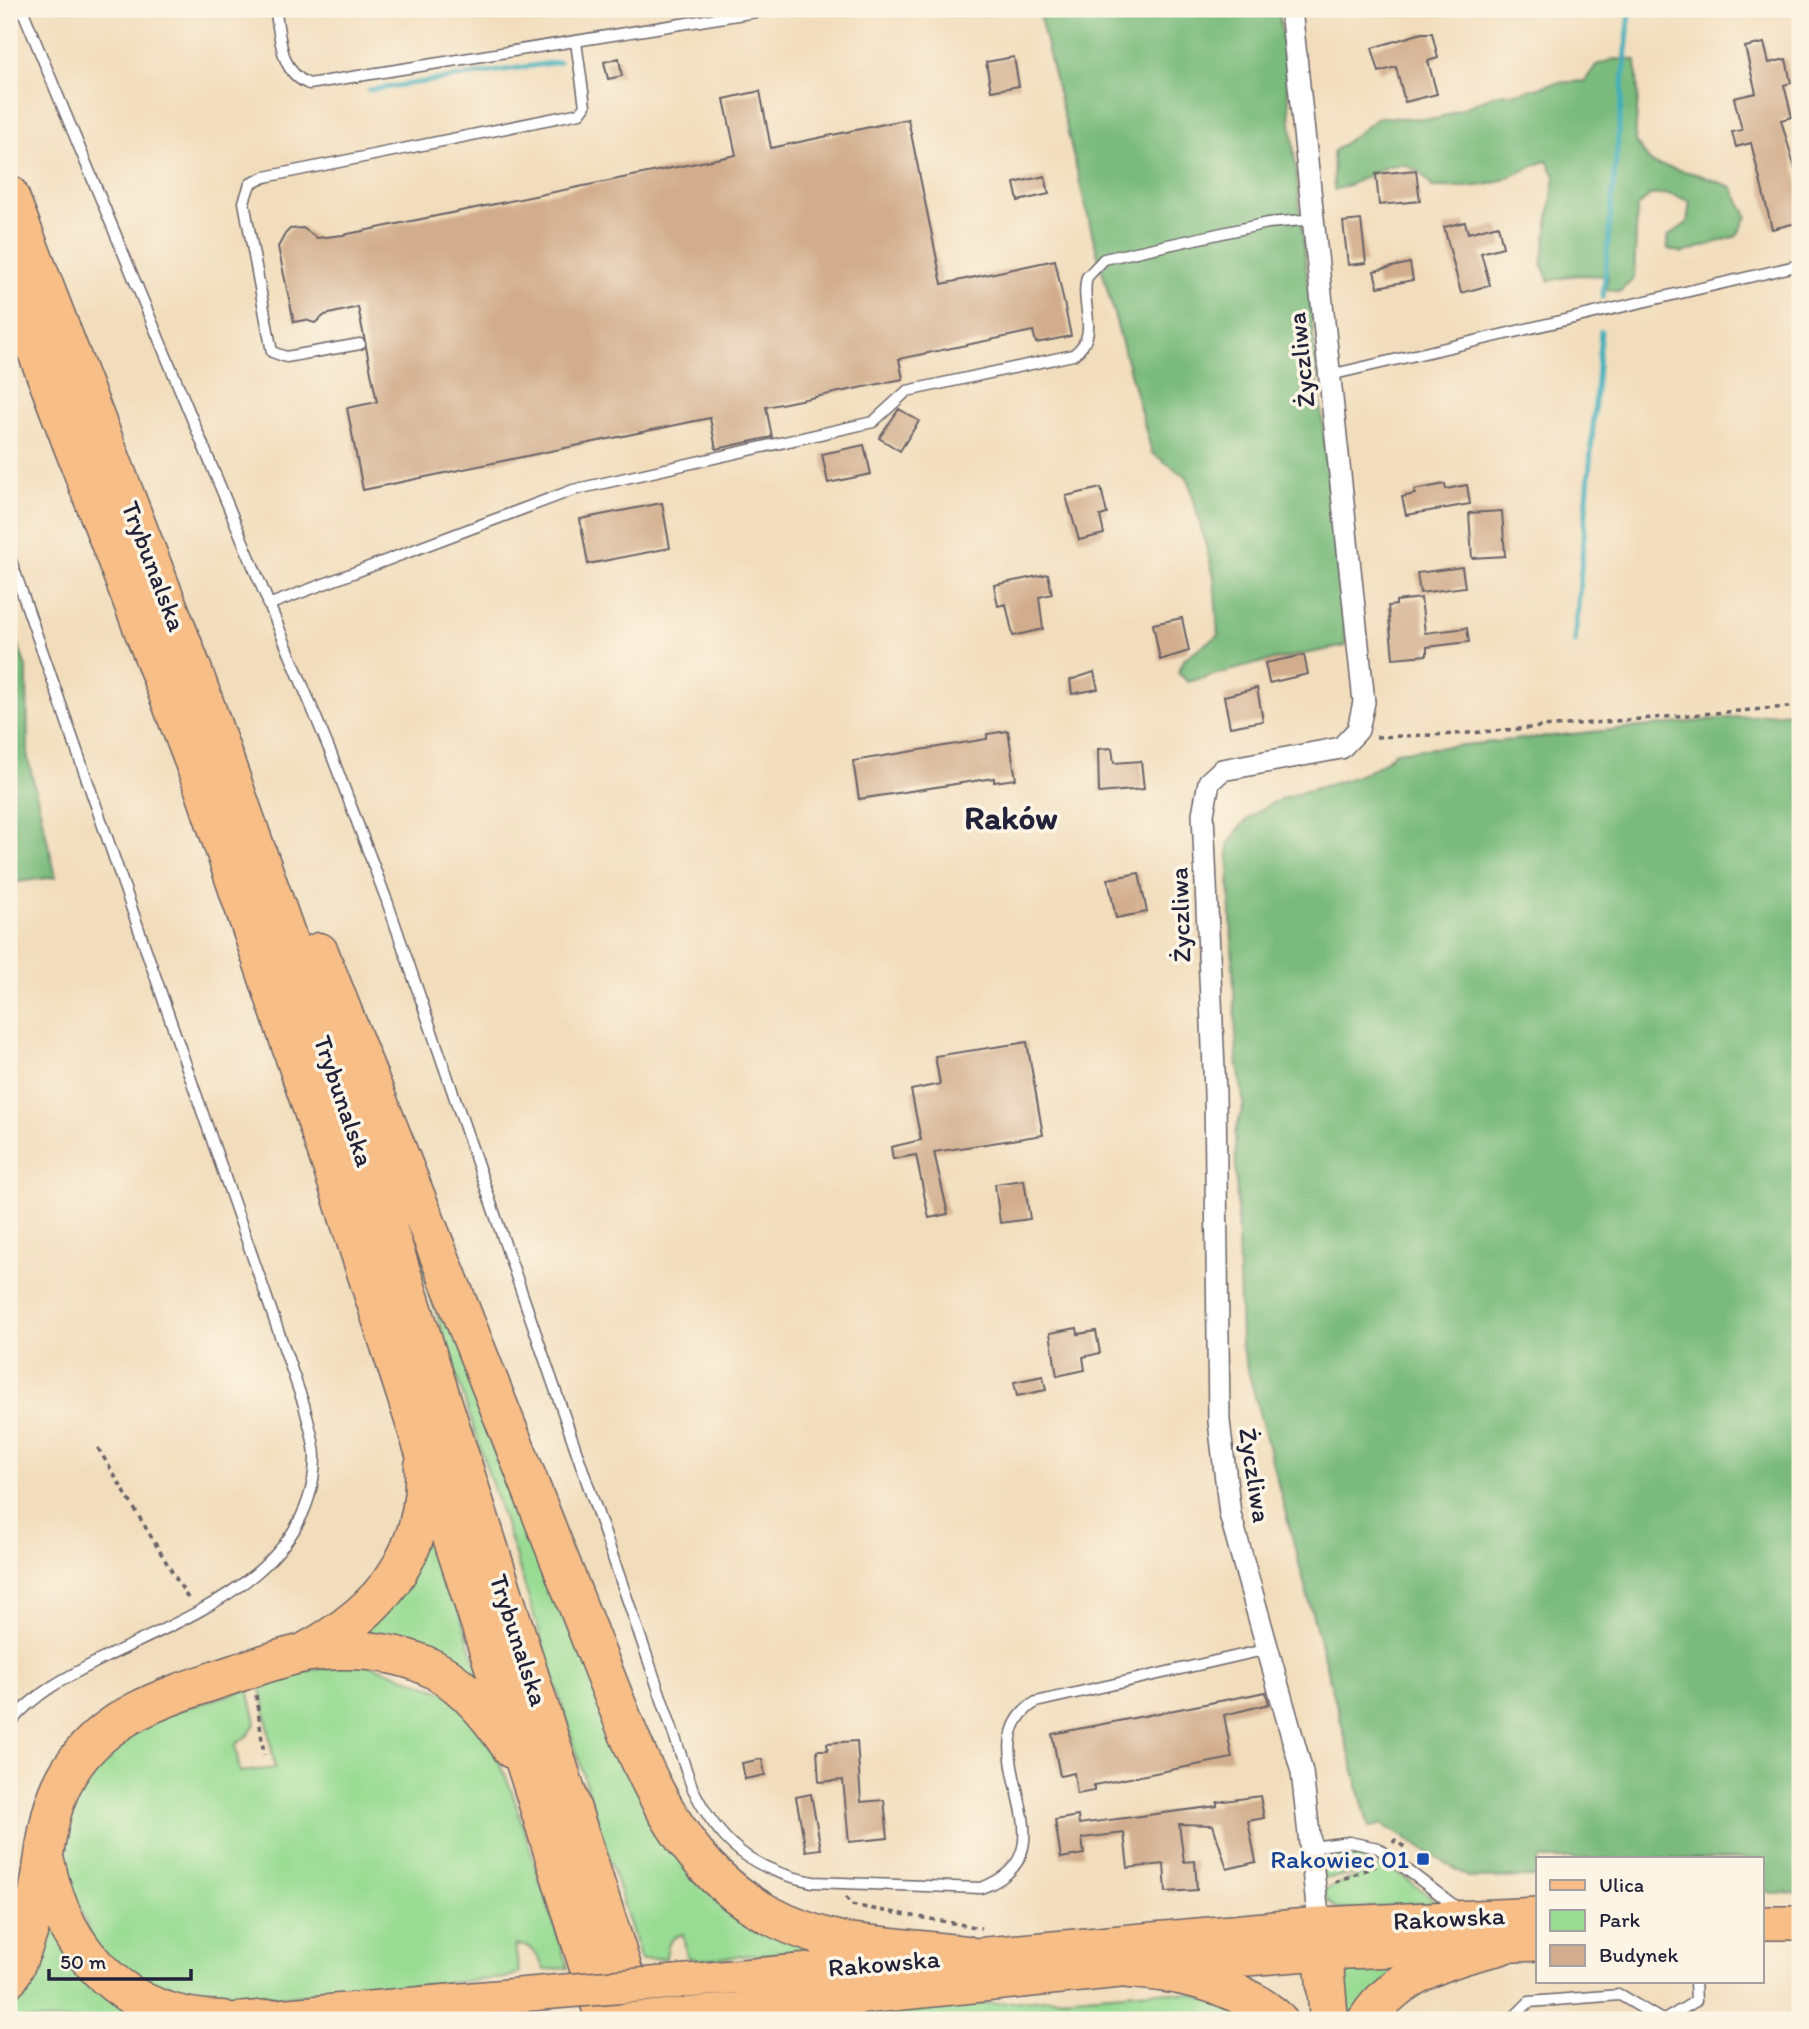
<svg xmlns="http://www.w3.org/2000/svg" width="1809" height="2029" viewBox="0 0 1809 2029" font-family="Itim,sans-serif">
<style>
.green{fill:#98db93;stroke:#5d7e67;stroke-width:2}
.forest{fill:#7abb7d;stroke:#4e6e5c;stroke-width:2}
.lines{fill:none;stroke-linecap:round;stroke-linejoin:round}
.stream{stroke:#3faebb;stroke-width:5}
.building{fill:#d2ad8d}
.lane-casing{stroke:#6a6368;stroke-width:13}
.street-casing{stroke:#6a6368;stroke-width:24}
.primary-casing{stroke:#6a6368;stroke-width:36}
.highway-casing{stroke:#6a6368;stroke-width:41}
.path{stroke:#6a6368;stroke-width:3.5;stroke-dasharray:5 5;stroke-linecap:butt}
.lane{stroke:#fff;stroke-width:10}
.street{stroke:#fff;stroke-width:21}
.primary{stroke:#f7be87;stroke-width:33}
.highway{stroke:#f7be87;stroke-width:38}
.primary-bridge-casing{stroke:#6a6368;stroke-width:36;stroke-linecap:butt}
.primary-bridge{stroke:#f7be87;stroke-width:33}
.transit-dot{fill:#1a4fb4;stroke:#fcf5e5;stroke-width:2.5}
.labels{text-anchor:middle;dominant-baseline:central;stroke-width:7;stroke-linejoin:round;paint-order:stroke}
.street-label{font-size:26px;fill:#22223b;stroke:#fcf5e5}
.transit-label{font-size:26px;fill:#164399;stroke:#fcf5e5;text-anchor:end}
.district-label{font-size:33px;font-weight:bold;fill:#22223b;stroke:#fcf5e5}
</style>
<rect width="100%" height="100%" fill="#fcf5e5"/>
<filter id="ink" filterUnits="userSpaceOnUse"><feTurbulence type="fractalNoise" baseFrequency=".0143" numOctaves="2"/><feDisplacementMap in="SourceGraphic" scale="14" xChannelSelector="R" yChannelSelector="G"/><feConvolveMatrix kernelMatrix="1 2 1 2 8 2 1 2 1" color-interpolation-filters="sRGB"/></filter>
<filter id="wash" filterUnits="userSpaceOnUse"><feTurbulence type="fractalNoise" baseFrequency=".00686" numOctaves="4" result="noise"/><feDisplacementMap in="SourceGraphic" scale="28" xChannelSelector="R" yChannelSelector="G"/><feGaussianBlur stdDeviation="1.57" result="paint"/><feColorMatrix in="noise" values="0 0 0 0 0 0 0 0 0 0 0 0 0 0 0 0 0 1.4 0 .05"/><feComposite in="paint" operator="in"/></filter>
<g filter="url(#wash)">
<rect width="100%" height="100%" fill="#f1ddbc"/>
<path class="green" d="M382,1147L637,1784L812,1950L699,1960L687,1957L683,1934C670,1937 667,1945 666,1958L641,1960L518,1564Z
M432,1525L485,1693L371,1639L367,1628Z
M363,1662L450,1694L497,1755L512,1792L568,1968L544,1970C539,1956 531,1943 515,1946L519,1973L505,1978L237,2000L182,1996L149,1980L145,1991L99,1958L60,1856L74,1791L103,1753L154,1718L248,1689L256,1723L248,1735L235,1745L240,1772L275,1768L260,1682L264,1678Z
M1345,1850H1362L1375,1857C1362,1874 1343,1877 1323,1878C1322,1861 1328,1855 1345,1850Z
M1385,1864L1438,1902L1339,1910L1328,1902L1324,1890Z
M46,1920L136,2015L88,2020H9V2005L20,1989Z
M1402,1958L1355,2020H1336L1332,1965Z
M1151,1991L1192,1994L1262,2020H774Z"/>
<path class="forest" d="M1038,9H1279L1346,646L1263,662L1188,682L1178,673L1185,658L1218,635L1214,577L1188,478L1152,453L1093,237Z
M1614,59L1636,60L1638,94L1635,141L1651,163L1700,175L1732,187L1747,216L1737,236L1683,253L1668,249L1667,237L1687,223L1690,201L1668,194L1650,195L1637,208L1634,279L1619,292L1606,289L1608,276L1576,275L1549,281L1542,265L1555,176L1547,161C1531,165 1520,173 1505,179C1484,189 1455,187 1432,187C1400,140 1373,181 1334,190L1333,152L1379,117L1436,119L1498,94L1522,92L1554,83L1585,81L1596,65Z
M9,616L27,671L28,759L56,877L9,883Z
M1800,711V1893L1771,1894L1762,1884V1859H1538V1877L1470,1878L1382,1824L1369,1828L1241,1344L1235,1133L1244,1104L1237,1060L1228,845C1233,838 1238,829 1244,823C1284,781 1356,793 1395,752Z"/>
<g class="lines">
<path class="stream" d="M369,90L559,62
M1603,297L1630,9
M1575,642L1601,331"/>
</g>
<g id="blocks">
<path class="building" d="M1422,33H1432L1438,58L1428,61L1437,94L1405,102L1396,67L1379,72L1372,48Z
M1764,43L1769,63L1786,59L1791,83L1784,85L1792,117L1781,120L1800,186V222L1772,229L1751,143L1736,147L1732,132L1742,130L1734,98L1756,93L1745,47Z
M1014,57L1019,86L991,91L986,62Z
M619,58L622,76L608,79L604,62Z
M760,91L771,148L908,119L942,284L1055,260L1071,336L1036,343L1033,331L899,359L903,379L766,407L772,437L716,449L710,418L363,490L347,408L377,402L358,307L325,315L315,323L305,320L294,322L278,247L285,234L290,229L303,228L317,238L343,235L736,155L724,99Z
M1416,170L1420,201L1379,205L1376,174Z
M1045,176L1049,194L1018,201L1014,183Z
M1361,220L1366,263L1348,265L1343,222Z
M1465,222L1468,233L1498,225L1503,247L1481,253L1490,285L1461,293L1444,227Z
M1410,263L1413,280L1378,287L1374,271Z
M899,409L919,421L900,451L879,438Z
M864,445L871,474L828,483L822,454Z
M1445,484L1446,489L1467,485L1470,504L1406,515L1402,497L1415,494L1414,490Z
M1101,488L1107,514L1100,516L1104,534L1079,540L1066,496Z
M662,503L670,548L588,564L580,519Z
M1502,511L1505,556L1472,558L1469,513Z
M1462,567L1465,587L1420,593L1417,573Z
M1048,574L1052,594L1039,597L1043,629L1013,636L1006,604L998,606L994,585Z
M1421,598L1425,633L1467,628L1469,642L1427,647V655L1393,658L1388,606L1396,605V601Z
M1182,618L1189,651L1160,660L1153,624Z
M1304,655L1308,674L1269,683L1265,663Z
M1094,672L1098,689L1072,694L1070,680Z
M1257,688L1263,721L1230,727L1224,696Z
M1008,731L1016,779L994,782V778L859,799L853,761L987,739V734Z
M1112,748L1114,763L1141,761L1144,789L1099,793L1098,749Z
M1139,873L1147,912L1116,918L1108,879Z
M1027,1042L1043,1135L934,1152L948,1214L929,1218L916,1155L893,1159L891,1147L921,1140L911,1090L940,1084L935,1056Z
M1024,1180L1030,1219L1000,1223L995,1184Z
M1077,1328L1078,1334L1096,1331L1100,1353L1083,1357L1085,1370L1057,1376L1050,1333Z
M1043,1376L1046,1390L1017,1396L1014,1382Z
M1266,1692L1269,1704L1224,1715L1232,1758L1094,1785V1791L1077,1794L1074,1773L1060,1776L1052,1734Z
M857,1741L861,1802L884,1800L888,1838L849,1842L843,1780L819,1782L817,1750H828L827,1743Z
M762,1759L765,1775L745,1779L742,1763Z
M811,1794L821,1849L806,1851L796,1797Z
M1260,1796L1264,1818L1248,1821L1256,1862L1227,1869L1213,1825L1179,1824L1184,1862L1195,1861L1197,1890L1166,1892L1164,1864L1128,1868L1124,1833L1082,1838L1084,1854L1061,1858L1055,1820L1078,1816L1079,1824L1217,1806V1802Z"/>
</g>
</g>
<g filter="url(#ink)">
<use href="#blocks" fill-opacity="0" stroke="#6a6368" stroke-width="2"/>
<g class="lines">
<defs>
<path id="lane" d="M22,9L332,756L387,901L692,1787C719,1843 752,1870 813,1882L981,1888C1084,1850 961,1748 1036,1702L1268,1649
M275,9C281,37 279,72 309,84L774,9
M360,344L286,357L272,352L244,202L250,184L265,177L580,113L585,106L576,42
M1330,375L1800,265
M9,555L304,1405C308,1422 315,1441 315,1458C313,1572 191,1615 104,1658C70,1675 32,1694 9,1725
M268,605L573,490L873,422L907,391L1073,355C1102,335 1079,305 1087,277L1104,259L1268,223L1315,219
M1312,1847L1349,1842L1378,1848L1459,1909
M1511,2020L1529,2002L1620,1995L1662,2020
M1664,2020L1696,2001L1695,1982"/>
<path id="street" d="M1291,9L1364,702L1358,730L1341,748L1222,770L1209,782L1203,814L1215,1093L1219,1421L1230,1514L1302,1772L1319,1924"/>
<path id="primary" d="M1762,1923H1800
M676,1982L1319,1924L1538,1914
M686,2015L1209,1962L1323,1953L1538,1944
M230,2020L553,1992"/>
<path id="highway" d="M9,195L193,671L367,1164L638,2018
M9,279L202,783L334,1173L532,1784L605,2020
M319,952L628,1733C674,1841 722,1915 845,1942L966,1955
M307,1651C381,1611 428,1554 424,1466
M46,1865C65,1955 127,2019 223,2020
M1323,1953L1329,2020
M1129,1969C1181,1972 1239,1985 1278,2020
M9,1978C25,1948 34,1918 40,1883C47,1840 48,1800 75,1763C113,1710 176,1694 234,1674C259,1666 285,1656 310,1652C348,1648 390,1650 425,1665C461,1680 491,1717 512,1749
M1367,2020C1396,1975 1449,1957 1499,1946"/>
</defs>
<use href="#lane" class="lane-casing"/>
<use href="#street" class="street-casing"/>
<use href="#primary" class="primary-casing"/>
<use href="#highway" class="highway-casing"/>
<path class="path" d="M1376,737L1456,734L1800,706
M98,1448L189,1600
M256,1695L264,1755
M1393,1843L1395,1840L1404,1847
M1335,1882L1376,1866
M846,1897L851,1905L981,1928"/>
<use href="#lane" class="lane"/>
<use href="#street" class="street"/>
<use href="#primary" class="primary"/>
<use href="#highway" class="highway"/>
<defs>
<path id="primary-bridge" d="M553,1992L676,1982
M626,2020L686,2015"/>
</defs>
<use href="#primary-bridge" class="primary-bridge-casing"/>
<use href="#primary-bridge" class="primary-bridge"/>
</g>
</g>
<rect class="transit-dot" x="1416" y="1852" width="14" height="14" rx="3.5"/>
<g class="labels">
<g class="street-label">
<text transform="translate(1301 360) rotate(-96)">Życzliwa</text>
<text transform="translate(154 566) rotate(69)">Trybunalska</text>
<text transform="translate(1180 915) rotate(-92)">Życzliwa</text>
<text transform="translate(344 1101) rotate(71)">Trybunalska</text>
<text transform="translate(1255 1475) rotate(81)">Życzliwa</text>
<text transform="translate(519 1640) rotate(72)">Trybunalska</text>
<text transform="translate(1449 1918) rotate(-3)">Rakowska</text>
<text transform="translate(884 1963) rotate(-5)">Rakowska</text>
</g>
<g class="transit-label">
<text x="1409" y="1859">Rakowiec 01</text>
</g>
<g class="district-label">
<text x="1011" y="817">Raków</text>
</g>
</g>
<rect width="1809" height="2029" fill="none" stroke="#fcf5e5" stroke-width="35"/>
<rect x="1536" y="1857" width="228" height="126" fill="#fcf5e5" stroke="#a5a1a1" stroke-width="2"/>
<rect x="1550" y="1880" width="35" height="10" fill="#f7be87" stroke="#a5a1a1" stroke-width="2"/>
<text x="1599" y="1892" font-size="21" fill="#22223b">Ulica</text>
<rect x="1550" y="1910" width="35" height="21" fill="#98db93" stroke="#a5a1a1" stroke-width="2"/>
<text x="1599" y="1927" font-size="21" fill="#22223b">Park</text>
<rect x="1550" y="1945" width="35" height="21" fill="#d2ad8d" stroke="#a5a1a1" stroke-width="2"/>
<text x="1599" y="1962" font-size="21" fill="#22223b">Budynek</text>
<path d="M49 1969v10h142v-10" fill="none" stroke="#22223b" stroke-width="3.5"/>
<text x="60" y="1969" font-size="21" fill="#22223b" stroke="#fcf5e5" stroke-width="5" paint-order="stroke">50 m</text>
</svg>
